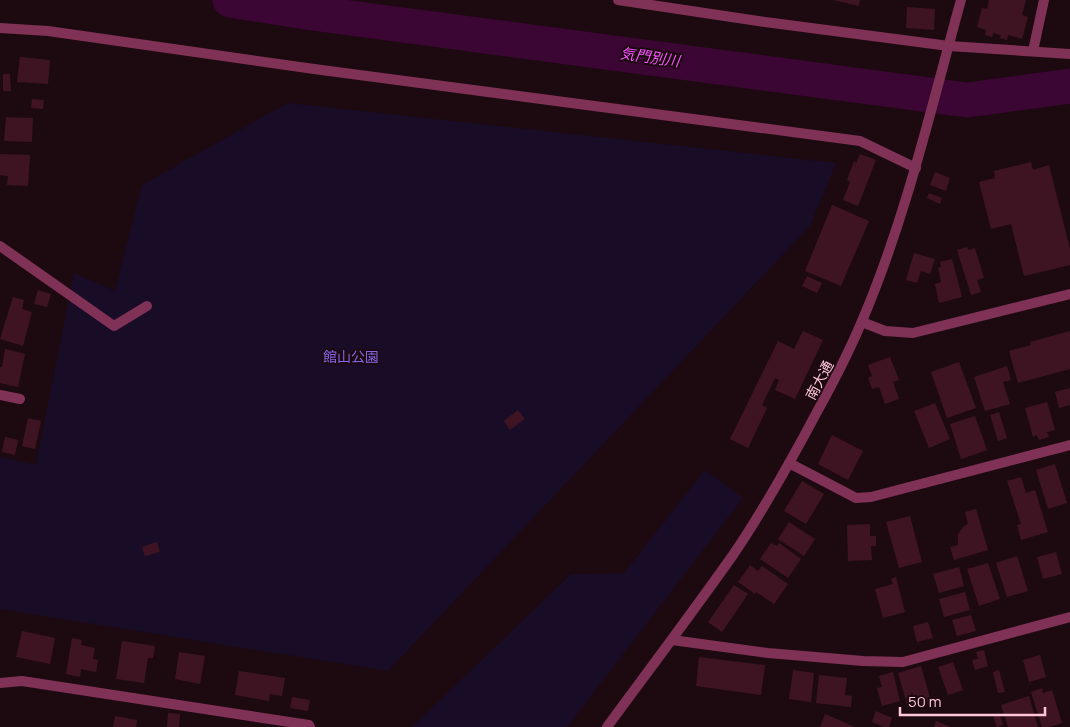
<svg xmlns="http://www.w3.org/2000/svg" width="1070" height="727" viewBox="0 0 1070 727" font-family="Manrope,'Noto Sans JP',sans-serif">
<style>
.green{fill:#190c27}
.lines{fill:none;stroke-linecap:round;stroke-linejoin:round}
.river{stroke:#3b0534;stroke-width:35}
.building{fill:#3f1422}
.service{stroke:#803156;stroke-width:10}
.minor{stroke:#803156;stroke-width:10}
.tertiary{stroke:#803156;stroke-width:10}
.labels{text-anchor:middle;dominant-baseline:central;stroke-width:4;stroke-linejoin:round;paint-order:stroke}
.park-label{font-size:14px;fill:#8564eb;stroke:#1d0a10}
.street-label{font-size:14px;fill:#ffc6dc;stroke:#1d0a10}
.water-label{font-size:15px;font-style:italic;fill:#f754ff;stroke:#1d0a10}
</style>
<rect width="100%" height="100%" fill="#1d0a10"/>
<path class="green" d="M288,103L836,163L810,226L388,671L0,609V457L36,465L74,273L115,291L142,185Z
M705,470L743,498L567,727H412L571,574L624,573Z"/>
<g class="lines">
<path class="river" d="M230,0L305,12L967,100L1070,86"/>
</g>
<path class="building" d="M833,0H860L859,6Z
M989,0H1026L1022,15L1028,17L1022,39L1008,35L1007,40L1000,38L1001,35L993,33L992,37L985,35L986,30L977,27L982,8L987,9Z
M907,7L935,9L934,30L906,28Z
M20,57L50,60L48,84L17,82Z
M3,74H10L11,91H3Z
M32,99L44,100L43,109L31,108Z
M6,117L33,118L32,142L4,141Z
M0,154L30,155L28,186L7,185L8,176L0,175Z
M860,154L876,160L858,206L843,200L850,182L847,180L854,161L856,163Z
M1031,162L1033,170L1049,165L1070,249V265L1024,276L1011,224L991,229L979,182L995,178L994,171Z
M935,172L950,178L946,191L930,185Z
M929,193L942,198L940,204L927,198Z
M832,205L869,221L841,286L805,271Z
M967,247L968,250L975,248L984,278L977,280L981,292L971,295L957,250Z
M914,253L935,259L930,274L921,271L917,283L906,280Z
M952,259L962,297L939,303L935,284L941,282L938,268L941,267L940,262Z
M807,276L822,283L817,293L802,286Z
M38,290L51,294L47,307L34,304Z
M13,297L24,300L22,309L32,312L23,346L0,339Z
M803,331L823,340L795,399L775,390L779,380L775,378L762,405L767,408L748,448L730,439L778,341L794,349Z
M1070,331V369L1018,383L1009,351L1031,345L1030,342Z
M5,349L25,354L18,387L0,383V367H2Z
M890,357L899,380L893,382L899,399L885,404L879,387L872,389L868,378L872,376L868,365Z
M959,362L976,408L947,418L931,372Z
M1007,366L1011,380L1003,382L1010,404L985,411L974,377Z
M1070,388V405L1059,408L1055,392Z
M1047,402L1055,430L1047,432L1049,437L1039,440L1037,435L1033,437L1025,408Z
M935,403L950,439L929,448L914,411Z
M518,410L525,419L510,430L504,421Z
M999,412L1007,438L998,441L990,415Z
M975,416L987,450L961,459L950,424Z
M28,418L41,421L35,449L22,446Z
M832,435L863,451L848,480L818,464Z
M5,437L18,440L15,455L2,452Z
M1055,464L1067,503L1048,509L1036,470Z
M1021,477L1026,493L1035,490L1048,532L1021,540L1017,525L1021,524L1007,481Z
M802,481L824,494L806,524L784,511Z
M976,509L988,550L954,560L950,547L958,545V534L964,526L968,524L965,512Z
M910,516L922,562L899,568L886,522Z
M789,522L815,539L804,556L778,539Z
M870,524V536H876V546H871L872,560L848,561L847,525Z
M157,542L160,552L145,556L142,547Z
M771,543L777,546L779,543L801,559L788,578L760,559Z
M1056,552L1062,574L1043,579L1037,557Z
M1017,556L1028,591L1007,597L996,563Z
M988,563L1000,599L979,606L967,569Z
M750,565L758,571L762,566L788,584L774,604L756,592L755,594L738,582Z
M959,567L964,586L939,593L933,574Z
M896,577L905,612L883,618L875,589L893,584L891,579Z
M734,585L748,594L722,632L708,622Z
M965,592L970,610L944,617L939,599Z
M971,615L976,631L957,636L952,620Z
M928,622L933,638L917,642L913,626Z
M22,631L55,638L50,664L16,657Z
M72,638L82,640L81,645L95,648L93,659L98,660L96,672L81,669L80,677L66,674Z
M122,641L155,646L153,658H148L144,683L116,679Z
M984,650L988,666L975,670L972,660L978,659L976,652Z
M179,652L205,656L200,684L175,679Z
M1040,655L1046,677L1029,682L1023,660Z
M699,657L765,665L761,695L696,686Z
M953,662L963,690L948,695L938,667Z
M921,666L931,701L908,708L898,673Z
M793,670L814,673L811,702L789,699Z
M999,670L1005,692L998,693L993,672Z
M239,671L285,678L282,696L270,694L269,701L235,695Z
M893,672L900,701L882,706L877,688L882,687L879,676Z
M819,675L847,678L845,695L852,696L851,707L816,703Z
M1042,688L1043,693L1052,690L1062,723L1049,727H1042L1031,692Z
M1029,696L1038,727H1008L1001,705Z
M292,697L310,700L308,711L290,708Z
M876,711L892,718L889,727H884L872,722Z
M168,713L180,714L179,727H167Z
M999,713L1003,725L997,727L993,715Z
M825,714L855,727H820Z
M115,716L137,720L136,727H113Z
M936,721L951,727H934Z"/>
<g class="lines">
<path class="service" d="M0,246L114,326L147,306"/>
<path class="minor" d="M618,0L765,22L949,46L1070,54
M0,28L48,31L314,69L860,141L916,168
M1033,51L1044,0
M0,395L20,399
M789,463L856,498L871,497L1070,445
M672,640L768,653L863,661L903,662L1070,617
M0,683L22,681L309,725L310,727"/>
<path class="tertiary" d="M862,322L885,331L913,333L1070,294
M607,727C649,670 692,613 733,555C765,508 792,459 818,410C834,381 849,352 862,321C906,218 931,108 961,0"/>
</g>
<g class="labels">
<g class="park-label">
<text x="351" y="356">館山公園</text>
</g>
<g class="street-label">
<text transform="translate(819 380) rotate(-62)">南大通</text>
</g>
<g class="water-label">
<text transform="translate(650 57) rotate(8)">気門別川</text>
</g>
</g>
<path d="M900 707v8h145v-8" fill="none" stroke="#ffc6dc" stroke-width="2.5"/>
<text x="908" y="707" font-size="15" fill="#ffc6dc" stroke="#1d0a10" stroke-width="4" paint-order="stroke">50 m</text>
</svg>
